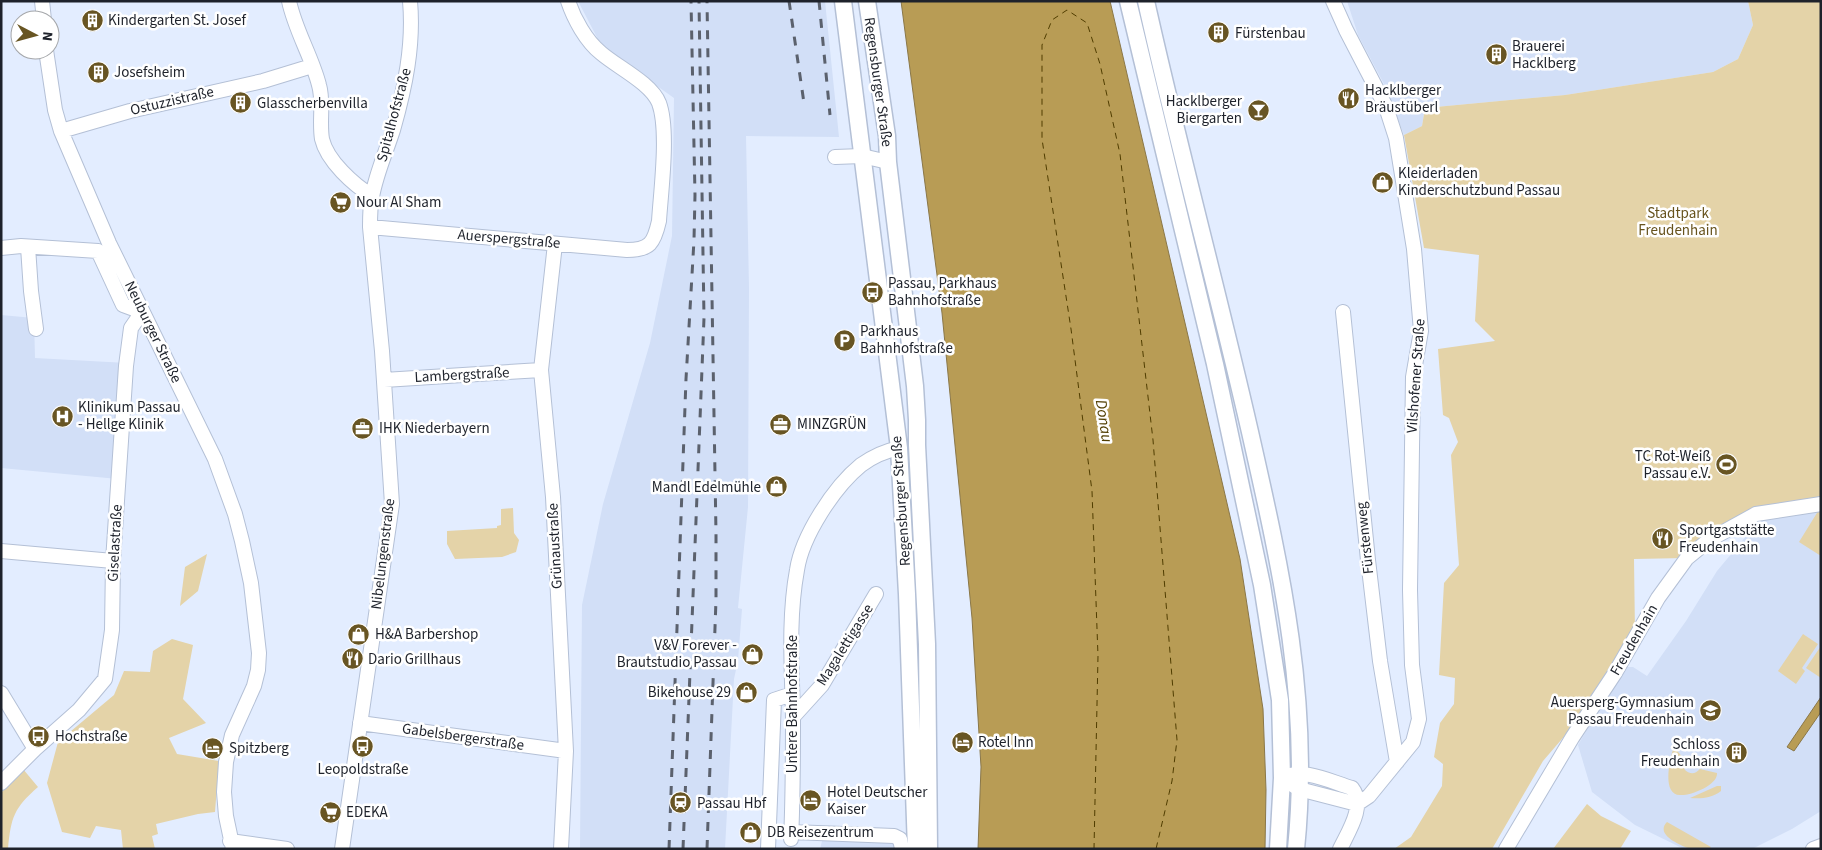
<svg xmlns="http://www.w3.org/2000/svg" width="1822" height="850" viewBox="0 0 1822 850" font-family="'Source Sans 3',sans-serif">
<style>
.built{fill:#d2dff7}
.green{fill:#e4d3a8}
.water{fill:#b89c55;stroke:#8a7748}
.lines{fill:none;stroke-linecap:round;stroke-linejoin:round}
.ferry{stroke:#503d00;stroke-width:1;stroke-dasharray:6 5;stroke-linecap:butt}
.minor-casing{stroke:#b4c0d6;stroke-width:16}
.major-casing{stroke:#b4c0d6;stroke-width:19}
.minor{stroke:#fff;stroke-width:14}
.major{stroke:#fff;stroke-width:16}
.rail{stroke:#5b616d;stroke-width:3;stroke-dasharray:9 9;stroke-linecap:butt}
.labels{text-anchor:middle;dominant-baseline:central;stroke-width:5;stroke-linejoin:round;paint-order:stroke}
.poi-label{font-size:15px;fill:#1e222b;stroke:#fff;text-anchor:start}
.street-label{font-size:15px;fill:#1e222b;stroke:#fff}
.park-label{font-size:15px;fill:#67531d;stroke:#fff}
.water-label{font-size:16px;font-style:italic;fill:#503d00;stroke:#fff}
</style>
<rect width="100%" height="100%" fill="#e3edff"/>
<path class="built" d="M578,1H825L839,137L746,136L749,288L748,507L738,608L742,609L738,660L734,679L725,849H580L582,605L603,504L650,343L672,236L674,98L602,47Z
M1347,1H1748L1753,25L1738,59L1713,72L1565,95L1425,108L1422,126L1404,135L1384,84L1358,35Z
M1,315L34,318L35,358L127,363L118,479L1,468Z
M1821,505V811L1792,829L1752,849H1684L1635,825L1592,792L1578,745L1624,667H1633L1647,676L1686,621L1717,571L1763,516Z
M823,837L898,844V849H820Z"/>
<path class="green" d="M1748,1H1821V499L1751,513L1686,558L1634,559L1635,634L1574,725L1543,761L1492,849H1394L1411,837L1442,786L1443,764L1434,757L1440,723L1454,704L1455,678L1439,675L1444,583L1459,565L1451,455L1458,442L1449,418L1443,415L1438,349L1495,341L1475,321L1479,255L1424,248L1404,135L1422,126L1425,108L1565,95L1713,72L1738,59L1753,25Z
M513,508L514,533L519,540L516,552L502,557L455,559L447,544V531L497,528V526L501,525V509Z
M1820,508H1821V556L1799,542Z
M207,554L198,591L180,606L185,567Z
M1803,634L1818,644L1802,668L1805,671L1796,684L1778,671Z
M172,639L193,645L183,699L206,723L169,738L177,754L219,761L215,812L198,814L156,824L158,834L152,836L155,849H123L121,830L96,826L90,838L62,832L47,783L58,742L114,695L124,671L150,672L153,651Z
M1821,646V678L1806,668Z
M1674,747L1684,759L1682,764L1685,770C1691,775 1695,774 1700,769L1717,773C1718,785 1690,796 1680,795C1661,795 1670,757 1674,747Z
M23,769L38,787C14,808 11,817 8,849H1V793Z
M1717,786H1721V791C1712,798 1701,799 1690,798Z
M1587,804L1601,816L1631,831L1620,849H1553Z
M1667,822L1711,847L1709,849C1702,849 1694,850 1688,848C1678,844 1655,834 1667,822Z"/>
<path class="water" d="M901,1H1110L1240,559L1263,709L1266,790L1265,849H978L981,767L972,618L942,313Z
M1821,697V712L1794,751L1787,747Z"/>
<g class="lines">
<path class="ferry" d="M1094,849L1098,656L1092,491L1071,329L1042,139V45L1052,20L1067,10L1087,23L1100,64L1120,154L1153,440L1177,740L1172,781L1156,849"/>
<defs>
<path id="minor" d="M42,1L44,20
M289,1C295,30 312,57 319,85C324,102 319,121 322,139C327,161 354,185 372,196
M1333,1L1346,30L1386,107L1396,138L1414,249L1421,331L1413,377L1410,590L1412,665L1419,719L1413,742L1369,796L1357,804L1299,789L1282,778C1303,767 1331,782 1352,788C1366,806 1348,832 1340,849
M46,50L55,110L61,131L109,243L215,459L235,514L242,541L251,583L259,653L258,670L254,686L232,735L226,762L224,792L226,816L233,849
M61,131L130,111L263,81L312,66
M835,157L862,156L888,162
M370,227L627,250C650,250 654,243 659,221C661,190 669,130 659,103C651,83 617,67 601,53C586,41 574,19 568,1
M555,244L541,370L553,497L566,751L561,849
M28,247L31,291L36,329
M1,248L21,246L98,251L123,305L142,312L131,328L126,366L113,561L112,630L105,679L79,710L35,749L1,783
M1343,312L1368,560L1380,661L1397,762
M384,380L541,370
M1,551L113,561
M1,693L35,749
M793,717L822,685L876,594
M360,723L566,751
M792,832L894,836L900,839L902,849
M791,839C793,799 793,758 793,718C792,668 788,619 797,570C802,536 834,487 861,465C872,457 885,451 899,448
M230,841L287,849
M342,849L392,504L382,351L370,227C370,217 370,207 372,197C376,174 386,152 393,130C405,88 414,45 410,1
M768,849L774,700L792,694
M1506,849L1572,738L1615,673L1658,598L1687,558L1709,540L1756,514L1821,504
M1813,849L1821,846"/>
<path id="major" d="M843,1L899,448L907,594L916,849
M867,1L887,136L888,162L915,386L917,420V445L927,644L929,849
M1128,1L1215,364L1262,585L1280,700L1282,778L1278,849
M1146,1C1178,145 1217,288 1250,432C1282,573 1311,703 1296,849"/>
</defs>
<use href="#minor" class="minor-casing"/>
<use href="#major" class="major-casing"/>
<use href="#minor" class="minor"/>
<use href="#major" class="major"/>
<path class="rail" d="M789,1L804,103
M819,1L830,115
M669,849L686,379L694,240L695,195L691,1
M683,849L704,318L699,1
M707,849L716,600V533L707,1"/>
</g>
<defs>
<symbol id="building-disc" viewBox="-11 -11 22 22"><circle r="9.5" fill="#685523" stroke="#fff"/><path d="M-4-6H4V6H1V3H-1V6H-4ZM-2.5-4.3h1.7v1.8h-1.7ZM.8-4.3h1.7v1.8H.8ZM-2.5-1h1.7V.8h-1.7ZM.8-1h1.7V.8H.8Z" fill="#fff"/></symbol>
<symbol id="restaurant-disc" viewBox="-11 -11 22 22"><circle r="9.5" fill="#685523" stroke="#fff"/><path d="M-5-6h1v4h1v-4h1v4h1v-4h1v5L-1.5 .5V6h-2V.5L-5-1ZM5-6V6H3V1.5H1.5Q1.5-4 5-6Z" fill="#fff"/></symbol>
<symbol id="bar-disc" viewBox="-11 -11 22 22"><circle r="9.5" fill="#685523" stroke="#fff"/><path d="M-6-5H6L.8 .8V4.5H3.5V6h-7V4.5H-.8V.8Z" fill="#fff"/></symbol>
<symbol id="shop-disc" viewBox="-11 -11 22 22"><circle r="9.5" fill="#685523" stroke="#fff"/><path d="M-5-2.5h2.3a2.7 3.5 0 0 1 5.4 0H5L5.5 6h-11ZM-1.5-2.5h3a1.5 2.3 0 0 0-3 0Z" fill="#fff"/></symbol>
<symbol id="supermarket-disc" viewBox="-11 -11 22 22"><circle r="9.5" fill="#685523" stroke="#fff"/><path d="M-6-5.5h2.5l.6 2H6L4.5 2H-2.5L-4.4-4H-6ZM-1.5 3.2a1.3 1.3 0 1 0 .1 0ZM3 3.2a1.3 1.3 0 1 0 .1 0Z" fill="#fff"/></symbol>
<symbol id="bus-disc" viewBox="-11 -11 22 22"><circle r="9.5" fill="#685523" stroke="#fff"/><path d="M-5-6H5V4H4V6H2V4H-2V6H-4V4H-5ZM-3.5-4V0h7V-4ZM-3.5 1.2v1.5H-2V1.2ZM2 1.2v1.5H3.5V1.2Z" fill="#fff"/></symbol>
<symbol id="parking-disc" viewBox="-11 -11 22 22"><circle r="9.5" fill="#685523" stroke="#fff"/><path d="M-3.5-5.5H1a3.5 3.5 0 0 1 0 7H-1V5.5H-3.5ZM-1-3.4V-.6H.8a1.4 1.4 0 0 0 0-2.8Z" fill="#fff"/></symbol>
<symbol id="hospital-disc" viewBox="-11 -11 22 22"><circle r="9.5" fill="#685523" stroke="#fff"/><path d="M-5-5h3v3.5h4V-5h3V5h-3V1.5h-4V5h-3Z" fill="#fff"/></symbol>
<symbol id="office-disc" viewBox="-11 -11 22 22"><circle r="9.5" fill="#685523" stroke="#fff"/><path d="M-6-3h4V-5.5h4V-3h4V5H-6ZM-1-4.5V-3h2v-1.5ZM-6 0V1H6V0Z" fill="#fff"/></symbol>
<symbol id="stadium-disc" viewBox="-11 -11 22 22"><circle r="9.5" fill="#685523" stroke="#fff"/><path d="M0-5a6.5 5 0 1 0 0 10a6.5 5 0 1 0 0-10ZM-3.5-1.8h7v3.6h-7Z" fill="#fff"/></symbol>
<symbol id="school-disc" viewBox="-11 -11 22 22"><circle r="9.5" fill="#685523" stroke="#fff"/><path d="M0-5L7-2L0 1L-7-2ZM-4 1L0 2.5L4 1V4Q0 6-4 4Z" fill="#fff"/></symbol>
<symbol id="hotel-disc" viewBox="-11 -11 22 22"><circle r="9.5" fill="#685523" stroke="#fff"/><path d="M-6-4.5h1.5V1H6V5H4.5V3h-9V5H-6ZM-4 0a1.8 1.8 0 1 1 3.6 0ZM.5 0V-2.5h3Q6-2.5 6 0Z" fill="#fff"/></symbol>
<symbol id="station-disc" viewBox="-11 -11 22 22"><circle r="9.5" fill="#685523" stroke="#fff"/><path d="M-3-6H3Q5-6 5-4V2Q5 4 3 4L4.5 6H3L1.5 4h-3L-3 6H-4.5L-3 4Q-5 4-5 2V-4Q-5-6-3-6ZM-3.5-4v3h7v-3ZM-3.5 1v1.5H-2V1ZM2 1v1.5H3.5V1Z" fill="#fff"/></symbol>
</defs>
<g fill-rule="evenodd">
<use href="#building-disc" x="80" y="8" width="25" height="25"/>
<use href="#building-disc" x="1206" y="20" width="25" height="25"/>
<use href="#building-disc" x="1484" y="42" width="25" height="25"/>
<use href="#building-disc" x="86" y="60" width="25" height="25"/>
<use href="#restaurant-disc" x="1336" y="86" width="25" height="25"/>
<use href="#building-disc" x="228" y="90" width="25" height="25"/>
<use href="#bar-disc" x="1246" y="98" width="25" height="25"/>
<use href="#shop-disc" x="1370" y="170" width="25" height="25"/>
<use href="#supermarket-disc" x="328" y="190" width="25" height="25"/>
<use href="#bus-disc" x="860" y="280" width="25" height="25"/>
<use href="#parking-disc" x="832" y="328" width="25" height="25"/>
<use href="#hospital-disc" x="50" y="404" width="25" height="25"/>
<use href="#office-disc" x="768" y="412" width="25" height="25"/>
<use href="#office-disc" x="350" y="416" width="25" height="25"/>
<use href="#stadium-disc" x="1714" y="452" width="25" height="25"/>
<use href="#shop-disc" x="764" y="474" width="25" height="25"/>
<use href="#restaurant-disc" x="1650" y="526" width="25" height="25"/>
<use href="#shop-disc" x="346" y="622" width="25" height="25"/>
<use href="#shop-disc" x="740" y="642" width="25" height="25"/>
<use href="#restaurant-disc" x="340" y="646" width="25" height="25"/>
<use href="#shop-disc" x="734" y="680" width="25" height="25"/>
<use href="#school-disc" x="1698" y="698" width="25" height="25"/>
<use href="#bus-disc" x="26" y="724" width="25" height="25"/>
<use href="#hotel-disc" x="950" y="730" width="25" height="25"/>
<use href="#bus-disc" x="350" y="734" width="25" height="25"/>
<use href="#hotel-disc" x="200" y="736" width="25" height="25"/>
<use href="#building-disc" x="1724" y="740" width="25" height="25"/>
<use href="#hotel-disc" x="798" y="788" width="25" height="25"/>
<use href="#station-disc" x="668" y="790" width="25" height="25"/>
<use href="#supermarket-disc" x="318" y="800" width="25" height="25"/>
<use href="#shop-disc" x="738" y="820" width="25" height="25"/>
</g>
<g class="labels">
<g class="poi-label">
<text x="108" y="20">Kindergarten St. Josef</text>
<text x="1235" y="33">Fürstenbau</text>
<text x="1512" y="46">Brauerei<tspan x="1512" dy="17">Hacklberg</tspan></text>
<text x="114" y="72">Josefsheim</text>
<text x="1365" y="90">Hacklberger<tspan x="1365" dy="17">Bräustüberl</tspan></text>
<text x="1242" y="101" text-anchor="end">Hacklberger<tspan x="1242" dy="17">Biergarten</tspan></text>
<text x="257" y="103">Glasscherbenvilla</text>
<text x="1398" y="173">Kleiderladen<tspan x="1398" dy="17">Kinderschutzbund Passau</tspan></text>
<text x="356" y="202">Nour Al Sham</text>
<text x="888" y="283">Passau, Parkhaus<tspan x="888" dy="17">Bahnhofstraße</tspan></text>
<text x="860" y="331">Parkhaus<tspan x="860" dy="17">Bahnhofstraße</tspan></text>
<text x="78" y="407">Klinikum Passau<tspan x="78" dy="17">- Hellge Klinik</tspan></text>
<text x="797" y="424">MINZGRÜN</text>
<text x="379" y="428">IHK Niederbayern</text>
<text x="1711" y="456" text-anchor="end">TC Rot-Weiß<tspan x="1711" dy="17">Passau e.V.</tspan></text>
<text x="761" y="487" text-anchor="end">Mandl Edelmühle</text>
<text x="1679" y="530">Sportgaststätte<tspan x="1679" dy="17">Freudenhain</tspan></text>
<text x="375" y="634">H&amp;A Barbershop</text>
<text x="737" y="645" text-anchor="end">V&amp;V Forever -<tspan x="737" dy="17">Brautstudio Passau</tspan></text>
<text x="368" y="659">Dario Grillhaus</text>
<text x="731" y="692" text-anchor="end">Bikehouse 29</text>
<text x="1694" y="702" text-anchor="end">Auersperg-Gymnasium<tspan x="1694" dy="17">Passau Freudenhain</tspan></text>
<text x="55" y="736">Hochstraße</text>
<text x="978" y="742">Rotel Inn</text>
<text x="1720" y="744" text-anchor="end">Schloss<tspan x="1720" dy="17">Freudenhain</tspan></text>
<text x="229" y="748">Spitzberg</text>
<text x="363" y="769" text-anchor="middle">Leopoldstraße</text>
<text x="827" y="792">Hotel Deutscher<tspan x="827" dy="17">Kaiser</tspan></text>
<text x="697" y="803">Passau Hbf</text>
<text x="346" y="812">EDEKA</text>
<text x="767" y="832">DB Reisezentrum</text>
</g>
<g class="street-label">
<text transform="translate(878 82) rotate(82)">Regensburger Straße</text>
<text transform="translate(172 101) rotate(-13)">Ostuzzistraße</text>
<text transform="translate(394 115) rotate(-75)">Spitalhofstraße</text>
<text transform="translate(509 239) rotate(5)">Auerspergstraße</text>
<text transform="translate(153 332) rotate(64)">Neuburger Straße</text>
<text transform="translate(462 375) rotate(-3)">Lambergstraße</text>
<text transform="translate(1416 376) rotate(-86)">Vilshofener Straße</text>
<text transform="translate(901 501) rotate(-94)">Regensburger Straße</text>
<text transform="translate(1365 538) rotate(-96)">Fürstenweg</text>
<text transform="translate(115 543) rotate(-87)">Giselastraße</text>
<text transform="translate(555 546) rotate(-93)">Grünaustraße</text>
<text transform="translate(383 554) rotate(-83)">Nibelungenstraße</text>
<text transform="translate(1634 640) rotate(-60)">Freudenhain</text>
<text transform="translate(845 645) rotate(-58)">Magalettigasse</text>
<text transform="translate(792 704) rotate(-90)">Untere Bahnhofstraße</text>
<text transform="translate(463 737) rotate(8)">Gabelsbergerstraße</text>
</g>
<g class="park-label">
<text x="1678" y="213">Stadtpark<tspan x="1678" dy="17">Freudenhain</tspan></text>
</g>
<g class="water-label">
<text transform="translate(1104 421) rotate(81)">Donau</text>
</g>
</g>
<rect width="1822" height="850" fill="none" stroke="#1e222b" stroke-width="5"/>
<g transform="translate(35 35) rotate(96)"><circle r="24" fill="#ffffff" stroke="#a5a7aa"/>
<path d="M0-4L9 19L0 12L-9 19Z" fill="#685523"/>
<text y="-8" font-size="14" font-weight="bold" text-anchor="middle" fill="#1e222b">N</text>
</g>
</svg>
